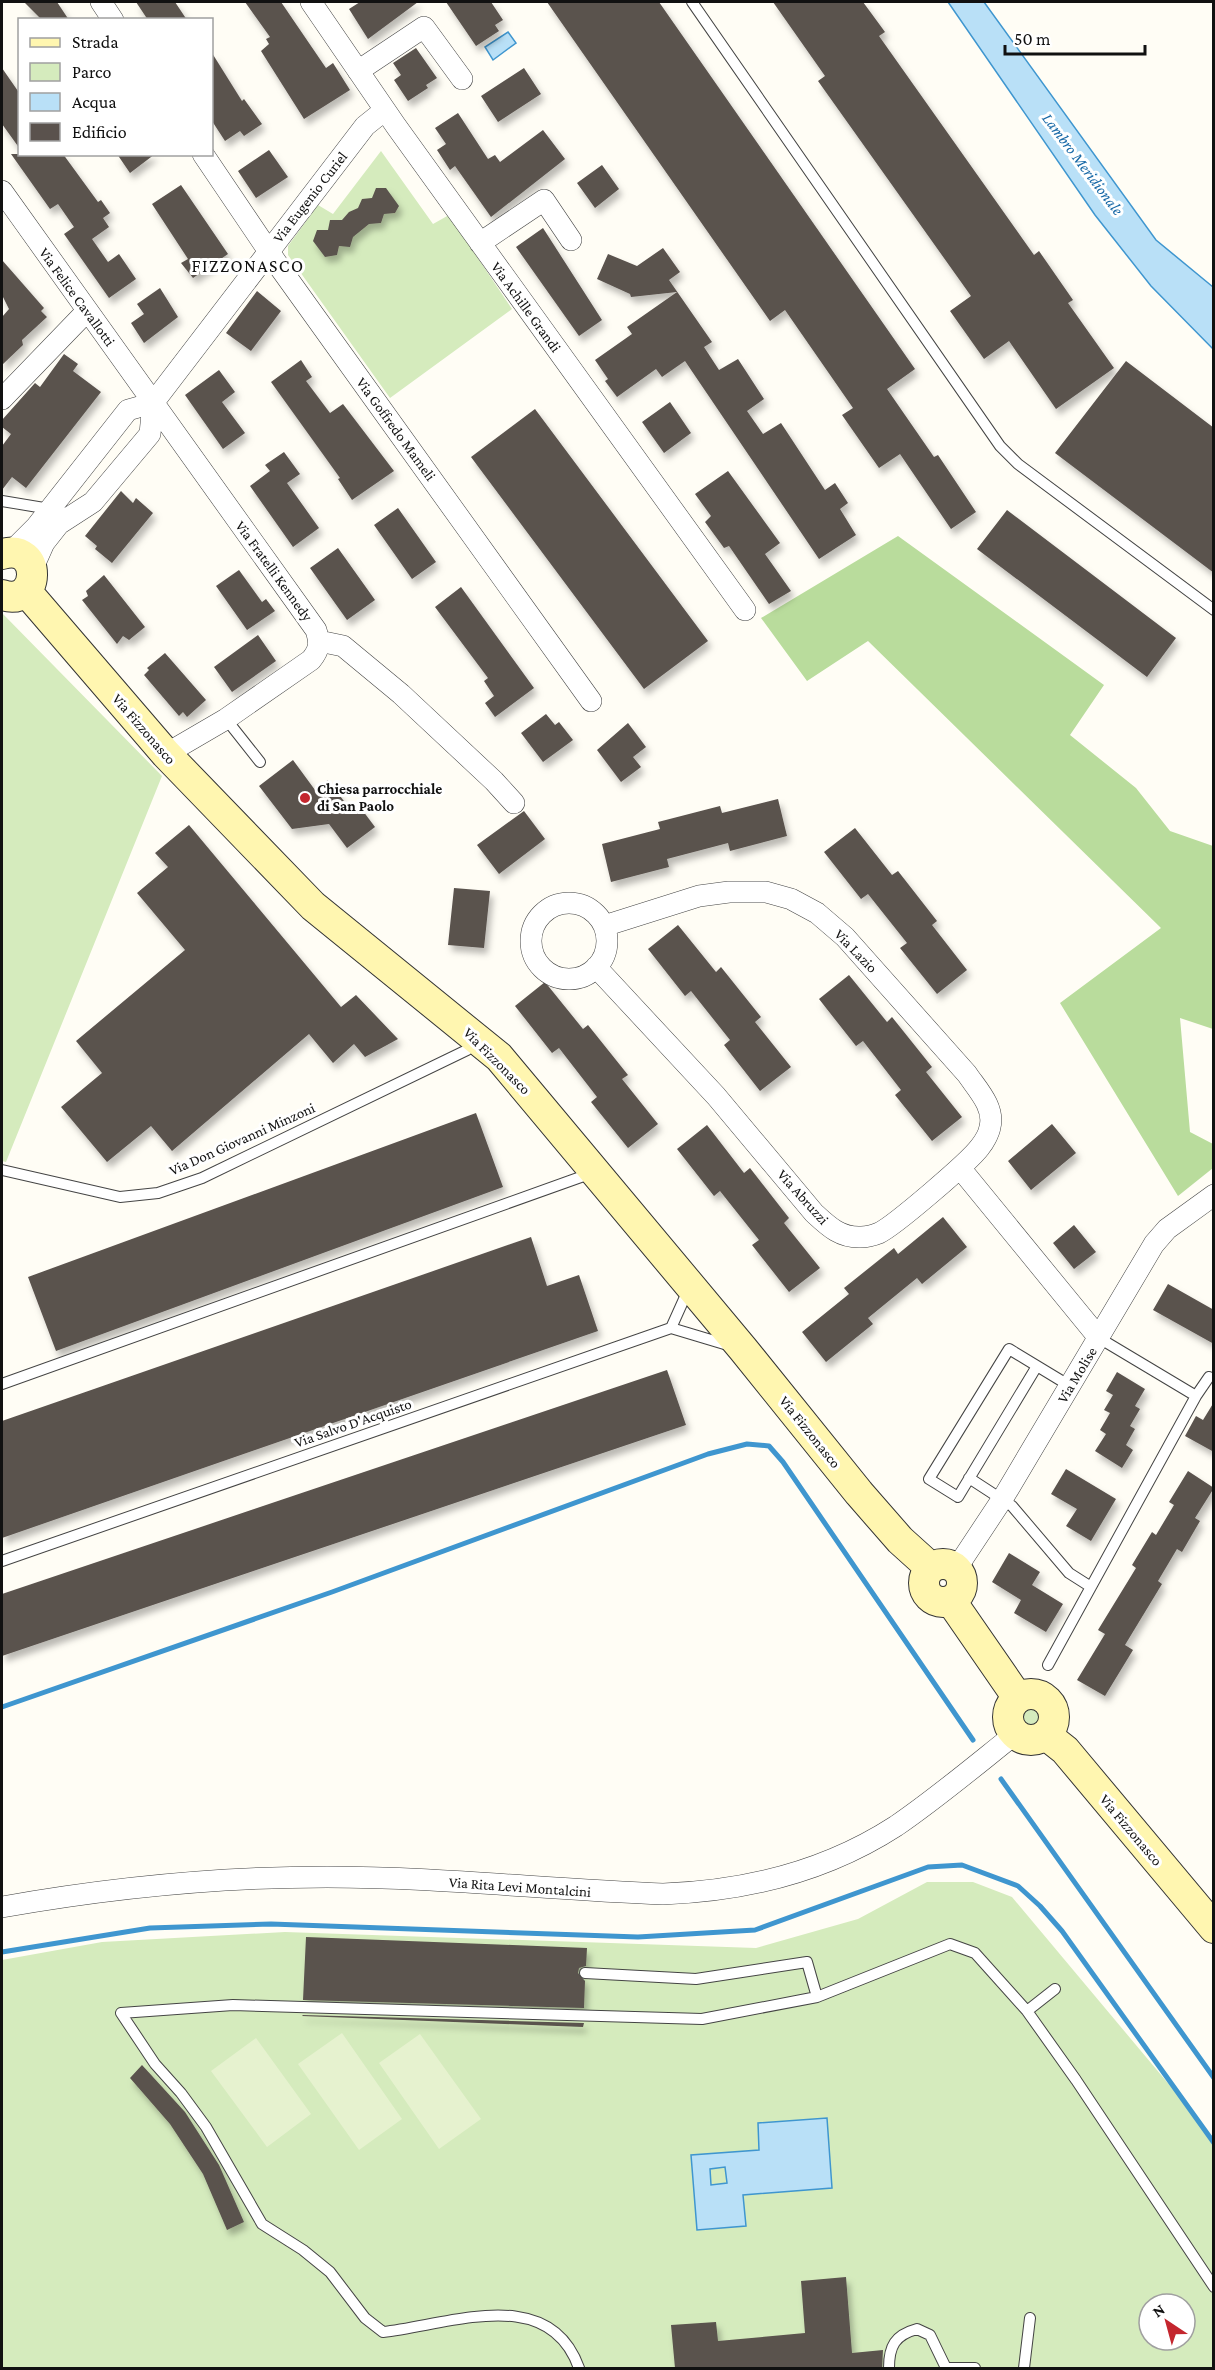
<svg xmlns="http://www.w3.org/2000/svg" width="1215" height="2370" viewBox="0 0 1215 2370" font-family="'Crimson Pro',serif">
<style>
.green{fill:#d5ebbd;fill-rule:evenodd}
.forest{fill:#b9dc9c}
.pitch{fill:#e6f2cf}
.water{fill:#b9e0f7;stroke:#3f96cf;stroke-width:1.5;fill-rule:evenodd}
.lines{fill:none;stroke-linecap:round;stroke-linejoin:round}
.stream{stroke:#3f96cf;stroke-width:5}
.building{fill:#5a524d;filter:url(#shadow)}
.service-casing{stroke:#444;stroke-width:12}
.minor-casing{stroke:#444;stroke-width:22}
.secondary-casing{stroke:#333;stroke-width:32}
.service{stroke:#fff;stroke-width:10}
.minor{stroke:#fff;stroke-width:21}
.secondary{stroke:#fff6b0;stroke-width:30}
.poi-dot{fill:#c4262e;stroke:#fff;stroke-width:2}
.labels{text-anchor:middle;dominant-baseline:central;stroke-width:6;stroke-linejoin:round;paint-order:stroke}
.street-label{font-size:15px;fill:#111;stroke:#fff}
.poi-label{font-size:15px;font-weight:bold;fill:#111;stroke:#fff;text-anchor:start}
.water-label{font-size:16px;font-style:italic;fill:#1768a6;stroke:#fff}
.quarter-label{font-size:18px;letter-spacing:1.5px;fill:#111;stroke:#fff}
</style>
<defs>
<filter id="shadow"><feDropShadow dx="3.5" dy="6" stdDeviation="3" flood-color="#0004"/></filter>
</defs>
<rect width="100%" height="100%" fill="#fffdf5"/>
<path class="green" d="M381,151L433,224L449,215L512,309L390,398L288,255V246L318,205L333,214Z
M2,613L162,776L6,1162L2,1161Z
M1020 1718a12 12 0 1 1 24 0a12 12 0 1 1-24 0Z
M927,1882H973L1012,1897L1213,2137V2368H2V1960L102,1942L285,1932L756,1948L858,1919ZM1149,2304H1185V2340H1149Z"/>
<path class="forest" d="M898,536L1104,685L1070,735L1136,788L1170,831L1213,846V1029L1180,1018L1190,1132L1213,1144V1168L1178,1196L1060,1003L1161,928L868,641L807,681L761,618Z"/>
<path class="pitch" d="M342,2033L402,2119L359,2150L298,2064Z
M420,2034L481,2119L439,2149L379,2063Z
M256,2038L311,2114L267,2147L211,2071Z"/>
<path class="water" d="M948,2H984L1156,240L1213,287V349L1151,286L1095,215Z
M508,32L516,43L493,60L485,47Z
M827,2118L832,2188L743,2195L746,2226L697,2230L691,2155L759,2150L758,2123ZM725,2167L727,2183L711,2185L710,2169Z"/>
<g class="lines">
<path class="stream" d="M2,1707L332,1592L708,1454L747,1444L769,1446L783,1462L973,1740
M1001,1779L1214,2078
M2,1952L150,1928L271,1924L638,1937L755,1930L928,1867L962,1865L1018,1886L1040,1906L1062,1931L1214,2143"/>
</g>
<path class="building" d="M24,2H57L69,20H42Z
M136,2H175L187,20H148Z
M245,2H281L326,68L333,63L350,90L304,119L261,51L269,44L266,39L270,37Z
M360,2H418L368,39L349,9Z
M446,2H491L503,20L495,25L499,31L476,46Z
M547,2H659L915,369L887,389L934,457L938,455L976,512L951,529L900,454L879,468L842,415L853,408L785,310L770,321Z
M773,2H863L885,32L879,36L1034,255L1039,251L1073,300L1068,303L1114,368L1056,409L1009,341L984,359L950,311L971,296L818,81L825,76Z
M416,48L437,78L426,85L428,88L408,101L394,80L401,75L393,63Z
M212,53L242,101L244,99L262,124L244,136L240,131L225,141L212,121Z
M2,68L20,94V149L2,124Z
M524,68L541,94L498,122L481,96Z
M458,113L488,159L495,155L500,162L543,130L565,159L491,217L455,166L450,170L437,150L446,144L435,128Z
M269,150L288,177L256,198L238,171Z
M11,154H63L98,202L101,200L110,213L103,218L109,227L92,239L108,262L119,254L136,279L109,298L64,234L74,227L58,204L50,209Z
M117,154H155L130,173Z
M602,165L619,189L595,208L577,183Z
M181,185L228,254L193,278L181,263L188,259L152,204Z
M376,188H386L399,206L395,213L384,214L381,223L369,224L353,237L350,247L339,246L337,255L325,257L313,241L317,230H328L330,220H342L349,212L358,208L362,199L372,198Z
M543,228L602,320L579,336L516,247Z
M663,248L680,272L669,280L712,342L704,347L719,370L738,359L764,399L747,411L763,434L781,423L825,490L835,483L848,503L840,509L856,535L819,559L685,361L662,377L656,369L617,397L605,381L608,379L595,360L632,334L627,327L677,292L631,297L630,294L597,279L608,254L637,266Z
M2,260L44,308L41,311L47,317L22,340L23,345L2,365V317L9,309L2,295Z
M160,288L178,317L144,343L131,323L144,314L137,304Z
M257,291L281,311L251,351L226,333Z
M64,354L78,364L73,371L101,392L26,488L12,477L2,490V446L11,434L2,427V420L35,383L40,387Z
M301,360L312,377L306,381L330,413L343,404L394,471L352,500L338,479L340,478L271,382Z
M1126,361L1214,428V573L1055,453Z
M219,370L235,392L222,402L245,433L223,449L185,395Z
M670,402L691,433L664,453L642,422Z
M535,409L708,641L644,689L471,457Z
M284,452L300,474L287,483L319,528L293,547L250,486L270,471L265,465Z
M728,471L780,543L765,554L791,591L769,604L729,546L724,548L705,522L711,516L695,494Z
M121,491L133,503L136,498L153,513L112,563L95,549L97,546L85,536Z
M398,508L436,562L412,579L374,525Z
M1007,510L1176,638L1147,677L977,549Z
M338,548L375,600L347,620L310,568Z
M239,570L262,602L266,599L275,611L247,630L216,586Z
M104,575L145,627L129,640L123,636L117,644L82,600L88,596L86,591Z
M461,587L534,688L495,717L485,703L494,696L484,681L488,678L435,607Z
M258,635L276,661L232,692L214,667Z
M165,653L206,700L187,717L183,712L179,716L144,675L149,670L147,668Z
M546,714L555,725L559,722L573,740L543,762L521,733Z
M628,723L646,747L633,757L641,767L621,782L597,750Z
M293,760L315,790L328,780L353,813L360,807L375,827L347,848L329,824L292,829L259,786Z
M778,799L787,836L730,851L728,843L667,859L669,867L611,882L602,844L660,829L658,822L720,806L722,813Z
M524,811L545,839L499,874L477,845Z
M189,825L341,1007L356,995L398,1039L365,1057L354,1044L333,1063L309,1034L172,1151L151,1126L107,1162L61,1107L102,1073L76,1041L185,950L137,893L168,867L155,853Z
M855,828L892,875L898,871L937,921L932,925L967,970L937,994L900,948L907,943L868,894L861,899L824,852Z
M454,888L490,891L484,948L448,945Z
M678,925L716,972L721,967L761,1017L755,1022L791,1067L760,1091L724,1045L730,1040L691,991L685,996L648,949Z
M849,975L887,1022L892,1017L932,1067L926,1072L962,1117L932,1141L895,1095L901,1090L863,1041L856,1046L819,999Z
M545,982L583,1029L588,1025L628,1075L622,1079L658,1124L628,1148L591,1102L597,1097L559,1048L552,1053L515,1006Z
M476,1113L503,1187L56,1351L28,1277Z
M1052,1124L1076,1153L1031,1190L1008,1161Z
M707,1125L744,1173L750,1168L789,1218L784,1223L820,1268L789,1292L752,1245L759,1240L720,1191L714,1196L677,1149Z
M943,1217L967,1247L922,1284L917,1278L868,1318L873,1324L826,1362L802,1332L849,1294L844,1288L894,1248L898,1254Z
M1074,1225L1096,1252L1074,1269L1053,1243Z
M531,1237L547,1286L579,1275L598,1331L2,1538V1421Z
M1168,1284L1214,1310V1344L1153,1310Z
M667,1370L686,1425L2,1656V1594Z
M1117,1372L1145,1389L1135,1406L1140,1409L1130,1426L1135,1429L1126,1445L1133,1450L1122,1468L1095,1451L1106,1434L1100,1430L1110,1413L1104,1410L1113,1395L1106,1391Z
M1214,1402V1452L1185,1436L1196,1416L1203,1420Z
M1066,1469L1116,1499L1091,1541L1066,1526L1077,1509L1051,1494Z
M1188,1471L1214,1488L1195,1518L1200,1521L1182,1552L1177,1549L1158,1581L1162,1584L1125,1645L1133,1650L1105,1696L1077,1680L1105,1634L1098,1630L1136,1568L1132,1565L1152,1532L1156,1535L1174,1505L1169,1502Z
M1009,1553L1040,1572L1032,1585L1063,1604L1046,1632L1014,1613L1021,1600L992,1582Z
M306,1937L587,1948L586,1966L579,1968L578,1973L585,1981L584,2008L303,2000Z
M303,2015L584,2023L583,2027L302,2016Z
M142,2065L185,2112L219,2165L244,2222L227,2230L203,2174L170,2124L130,2078Z
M846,2277L852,2353L883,2350L882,2368H675L671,2325L716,2322L718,2341L805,2333L801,2281Z"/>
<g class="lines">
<defs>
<path id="service" d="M692,2L1000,446L1018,464L1214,610
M2,501L50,509
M226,719L260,762
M2,1170L120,1197L158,1193L202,1178L467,1050L476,1042
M671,1328L731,1346
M1099,1338L1196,1396
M1037,1366L958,1497L929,1479L1009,1349L1070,1386
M2,1384L592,1173
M969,1478L1012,1506L1069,1573L1091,1587
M2,1561L671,1328L689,1288
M1048,1665L1196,1396L1209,1377
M585,1973L696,1979L807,1962L817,1997L950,1944L975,1953L1027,2011L1076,2080L1214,2287
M1027,2011L1055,1989
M579,2368C549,2283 449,2325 383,2332L365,2318L330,2272L303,2250L262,2224L206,2127L181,2093L155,2064L121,2013L233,2005L702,2019L817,1997
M889,2368C889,2346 895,2335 917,2329L930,2335L946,2368
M947,2368H975
M1024,2368L1030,2318"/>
<path id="minor" d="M101,2L113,20
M311,2L396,126L745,610
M358,71L424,27L462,79
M203,154L278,265L591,701
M2,191L316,630C320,643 320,649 311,660L226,719L166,754
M480,243L544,200L571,240
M2,399L87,311
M153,403L365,126L385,110
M11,552L36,527L128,410L153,403L150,434L93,502L59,524L44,543L32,570
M319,641L343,646L401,694L494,781L514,803
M531 941a38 38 0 1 1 76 0a38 38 0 1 1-76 0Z
M596,967L716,1096L814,1213C828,1226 840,1238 861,1237C867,1237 874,1235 879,1233C894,1226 969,1162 980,1147C984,1142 989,1133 990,1127C995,1107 977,1089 967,1074L845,937L817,913L791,899L766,892H729L699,896L604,926
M960,1168L1099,1338
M956,1569L1003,1498L1154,1244L1167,1229L1214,1195
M2,1907C109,1888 217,1877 327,1877C439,1877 551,1890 663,1894C746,1891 825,1872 896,1826C937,1798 976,1765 1015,1734"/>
<path id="secondary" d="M2,554C43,542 41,608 2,595
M26,591L166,754L313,906L499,1057L743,1349L859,1493L900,1540L931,1568
M924 1583a19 19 0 1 1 38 0a19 19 0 1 1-38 0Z
M951,1601L1018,1698
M1008 1717a23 23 0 1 1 46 0a23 23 0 1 1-46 0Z
M1046,1735L1065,1750L1214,1928"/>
</defs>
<use href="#service" class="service-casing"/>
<use href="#minor" class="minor-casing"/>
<use href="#secondary" class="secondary-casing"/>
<use href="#service" class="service"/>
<use href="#minor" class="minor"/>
<use href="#secondary" class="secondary"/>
</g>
<circle class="poi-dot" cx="305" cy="798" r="6"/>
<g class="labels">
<g class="street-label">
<text transform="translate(310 197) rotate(-52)">Via Eugenio Curiel</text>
<text transform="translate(77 297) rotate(54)">Via Felice Cavallotti</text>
<text transform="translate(526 307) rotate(54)">Via Achille Grandi</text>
<text transform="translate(396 429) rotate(54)">Via Goffredo Mameli</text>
<text transform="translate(274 571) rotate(54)">Via Fratelli Kennedy</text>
<text transform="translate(144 729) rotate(49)">Via Fizzonasco</text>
<text transform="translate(856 951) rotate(46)">Via Lazio</text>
<text transform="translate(497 1061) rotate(45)">Via Fizzonasco</text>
<text transform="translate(242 1139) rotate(-24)">Via Don Giovanni Minzoni</text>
<text transform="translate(803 1197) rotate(48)">Via Abruzzi</text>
<text transform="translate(1077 1375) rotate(-59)">Via Molise</text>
<text transform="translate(353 1423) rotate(-19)">Via Salvo D'Acquisto</text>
<text transform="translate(810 1432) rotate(51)">Via Fizzonasco</text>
<text transform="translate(1131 1830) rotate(50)">Via Fizzonasco</text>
<text transform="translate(520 1887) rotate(4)">Via Rita Levi Montalcini</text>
</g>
<g class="poi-label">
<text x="317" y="789">Chiesa parrocchiale<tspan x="317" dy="17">di San Paolo</tspan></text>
</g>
<g class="water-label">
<text transform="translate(1083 164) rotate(53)">Lambro Meridionale</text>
</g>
<g class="quarter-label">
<text x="248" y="266">FIZZONASCO</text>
</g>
</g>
<rect width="1215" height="2370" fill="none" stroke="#111111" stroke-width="6"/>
<rect x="18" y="18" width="195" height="138" fill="#ffffff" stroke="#a0a0a0" stroke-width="1.5"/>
<rect x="30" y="38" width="30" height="9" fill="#fff6b0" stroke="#a0a0a0" stroke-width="1.5"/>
<text x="72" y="48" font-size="18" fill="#111111">Strada</text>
<rect x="30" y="63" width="30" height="18" fill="#d5ebbd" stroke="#a0a0a0" stroke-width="1.5"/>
<text x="72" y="78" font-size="18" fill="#111111">Parco</text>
<rect x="30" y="93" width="30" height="18" fill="#b9e0f7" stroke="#a0a0a0" stroke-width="1.5"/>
<text x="72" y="108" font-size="18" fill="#111111">Acqua</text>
<rect x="30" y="123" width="30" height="18" fill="#5a524d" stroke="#a0a0a0" stroke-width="1.5"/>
<text x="72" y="138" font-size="18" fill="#111111">Edificio</text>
<g transform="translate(1167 2322) rotate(324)"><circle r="28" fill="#ffffff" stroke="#a0a0a0" stroke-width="1.5"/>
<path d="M0-4.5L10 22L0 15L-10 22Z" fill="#c4262e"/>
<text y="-9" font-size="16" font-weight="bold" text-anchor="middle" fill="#111111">N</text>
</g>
<path d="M1005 45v9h140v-9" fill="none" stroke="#111111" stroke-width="3"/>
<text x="1014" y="45" font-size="18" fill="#111111" stroke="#ffffff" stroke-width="4.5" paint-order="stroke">50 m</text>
</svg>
